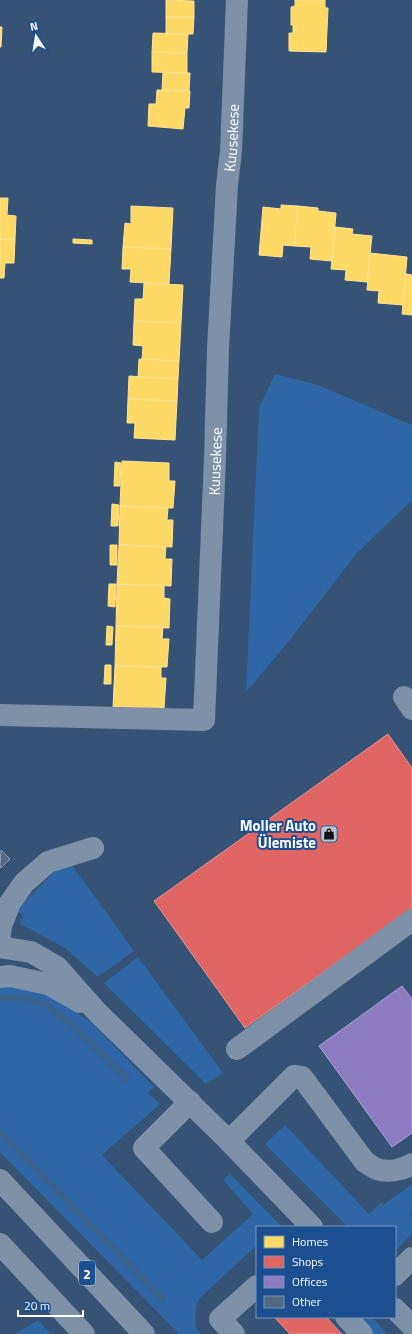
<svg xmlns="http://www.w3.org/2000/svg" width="412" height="1334" viewBox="0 0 412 1334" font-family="'Titillium Web',sans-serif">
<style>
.green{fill:#2f66a5}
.homes{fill:#ffd966;stroke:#ffe494}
.shops{fill:#e06666;stroke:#e99494}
.offices{fill:#8e7cc3;stroke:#b0a3d5}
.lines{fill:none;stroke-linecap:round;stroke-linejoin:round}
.stream{stroke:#3b618d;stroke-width:6}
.building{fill:#526984;stroke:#92a2b6}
.minor{stroke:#7d92a8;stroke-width:22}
.highway{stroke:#7e92a7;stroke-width:22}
.labels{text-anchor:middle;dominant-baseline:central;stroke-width:4;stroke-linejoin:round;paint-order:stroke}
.shield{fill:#1b4f8f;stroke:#bbcadd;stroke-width:1}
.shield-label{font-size:14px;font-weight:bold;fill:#fff}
.street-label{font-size:15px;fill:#fff;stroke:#1b4f8f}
.poi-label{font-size:15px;font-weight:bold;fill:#fff;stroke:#1b4f8f;text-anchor:end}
</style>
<rect width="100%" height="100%" fill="#365274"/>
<path class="green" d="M275,374L318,385L412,425V500L357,553L289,641L246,692L259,408Z
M61,865H72L134,951L98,977L65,948L20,924L23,914L18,913L23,903Z
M138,957L223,1073L206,1084L104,983Z
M0,986H18L57,998L93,1024L154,1087L148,1093L160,1104L102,1155L202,1260L253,1214L223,1180L227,1176L230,1174L282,1227H257V1245L200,1298C194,1308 195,1317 196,1328L201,1334H179L0,1152Z
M285,1125L369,1214L381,1203L383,1205L412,1184V1212L410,1213L412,1216V1234L395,1251V1227H348L265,1144Z
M357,1317H372L387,1334H374Z
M38,1320L51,1334H15Z"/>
<path class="homes" d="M166,0L194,1V17H166Z
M295,0H325V8H328L326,52L289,51V33H293V25H291V7L295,6Z
M166,17H194L193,34H166Z
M0,27H2L1,47H0Z
M153,33L188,34L187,53L152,52Z
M152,52L187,53V73L152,72Z
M163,72L190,73L189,91L162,90Z
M157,90L190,91L189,108H185L183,129L148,126L149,104H156Z
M0,198H8L7,215L16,216L15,240L0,239Z
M281,205L298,206L294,246L283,245L282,257L259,255L263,207L281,209Z
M131,206L173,208L171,249L123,247L125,223L131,224Z
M298,206L318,208V211L336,213L332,261L310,259L311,247L294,246Z
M335,227L353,229L352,234L372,236L367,282L345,280L346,270L331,269Z
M0,239L15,240L14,263H5L4,278H0Z
M73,239L92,240V244L73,243Z
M123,247L171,249L169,284L130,282L131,269H122Z
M370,253L407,257L403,305L378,303L379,291L367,290Z
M406,274L412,275V315L402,314Z
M144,283L183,285L181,323L134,321L135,299H143Z
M134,321L181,323L179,361L142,359L143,346L133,345Z
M139,359L179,361L178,379L138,377Z
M129,376L178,379L177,401L128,399Z
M128,399L177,401L175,440L134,438L135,423H127Z
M122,461L169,463V481H175L173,508L120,506Z
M115,462L121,463L120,486H114Z
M112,504L119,505L118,526H111Z
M120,506L168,508L167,520H173L172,547L119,545Z
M110,545H117V565H110Z
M119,545L166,547L165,559H172L171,586L117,584Z
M109,584H116L115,607L108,606Z
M117,584L164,586V598L170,599L169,628L116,626Z
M107,626L113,627L112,645H106Z
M116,626L163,627L162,639H169L167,667L115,666Z
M105,665H111V684H104Z
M115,666L161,667V678H166L164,708L113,707Z"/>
<path class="shops" d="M388,734L412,768V909L245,1028L154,901Z
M274,1317H326L342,1334H290Z"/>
<path class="offices" d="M402,986L412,999V1133L392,1147L319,1046Z"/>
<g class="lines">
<path class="stream" d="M0,998H26L46,1005L74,1027L127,1079
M0,1132L163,1300"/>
</g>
<path class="building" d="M1,850L10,859L1,868L0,867Z"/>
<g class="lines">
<g class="minor">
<path d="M404,697L412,709"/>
<path id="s1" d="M0,715L204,720L215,458L218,349L227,185L231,151L237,0"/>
<path d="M0,935L1,926L10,903L24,883L48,862L93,848"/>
<path d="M0,947L31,952L57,967L97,1012L229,1141L312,1227"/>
<path d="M0,977L10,976L48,984L80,1002"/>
<path d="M237,1049L412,920"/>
<path d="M190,1102L144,1148L212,1222"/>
<path d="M229,1141L294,1076L302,1077L365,1162C369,1164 373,1168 377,1169C387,1173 403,1170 412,1164"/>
<path d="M395,1275L412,1258"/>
<path d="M395,1309L412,1326"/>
<path d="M346,1317L362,1334"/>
<path d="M234,1334L220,1319L257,1286"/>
</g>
<path class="highway" d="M0,1180L144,1334
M0,1244L84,1334"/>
</g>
<defs>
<symbol id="shop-square" viewBox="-11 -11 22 22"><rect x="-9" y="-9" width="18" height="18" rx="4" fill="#b9c2ce" stroke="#1b4f8f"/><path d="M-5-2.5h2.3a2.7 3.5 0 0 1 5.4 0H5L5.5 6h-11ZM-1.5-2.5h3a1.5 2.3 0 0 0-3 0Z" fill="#111"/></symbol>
</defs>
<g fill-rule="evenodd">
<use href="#shop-square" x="319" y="824" width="20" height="20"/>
</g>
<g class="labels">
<rect class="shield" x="79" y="1261" width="16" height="24" rx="3"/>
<g class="shield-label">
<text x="87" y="1273">2</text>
</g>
<g class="street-label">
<text stroke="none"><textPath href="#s1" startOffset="787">Kuusekese</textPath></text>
<text stroke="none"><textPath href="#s1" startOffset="463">Kuusekese</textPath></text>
</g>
<g class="poi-label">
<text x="316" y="825">Moller Auto<tspan x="316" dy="17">Ülemiste</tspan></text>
</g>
</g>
<rect x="256" y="1226" width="140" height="92" fill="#1b4f8f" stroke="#7695bc"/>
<rect x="264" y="1236" width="20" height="12" fill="#ffd966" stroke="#7695bc"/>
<text x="292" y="1246" font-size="12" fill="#ffffff">Homes</text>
<rect x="264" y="1256" width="20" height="12" fill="#e06666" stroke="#7695bc"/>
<text x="292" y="1266" font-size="12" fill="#ffffff">Shops</text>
<rect x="264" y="1276" width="20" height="12" fill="#8e7cc3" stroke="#7695bc"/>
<text x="292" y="1286" font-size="12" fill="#ffffff">Offices</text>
<rect x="264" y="1296" width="20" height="12" fill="#526984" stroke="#7695bc"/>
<text x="292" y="1306" font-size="12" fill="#ffffff">Other</text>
<g transform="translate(36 36) rotate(348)" stroke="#1b4f8f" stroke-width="3" paint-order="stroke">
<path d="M0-3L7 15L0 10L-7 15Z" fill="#ffffff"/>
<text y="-6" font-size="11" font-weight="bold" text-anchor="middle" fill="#ffffff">N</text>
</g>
<path d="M18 1310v6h65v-6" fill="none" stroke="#ffffff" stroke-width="2"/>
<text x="24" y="1310" font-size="12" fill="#ffffff" stroke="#1b4f8f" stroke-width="3" paint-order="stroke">20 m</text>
</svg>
